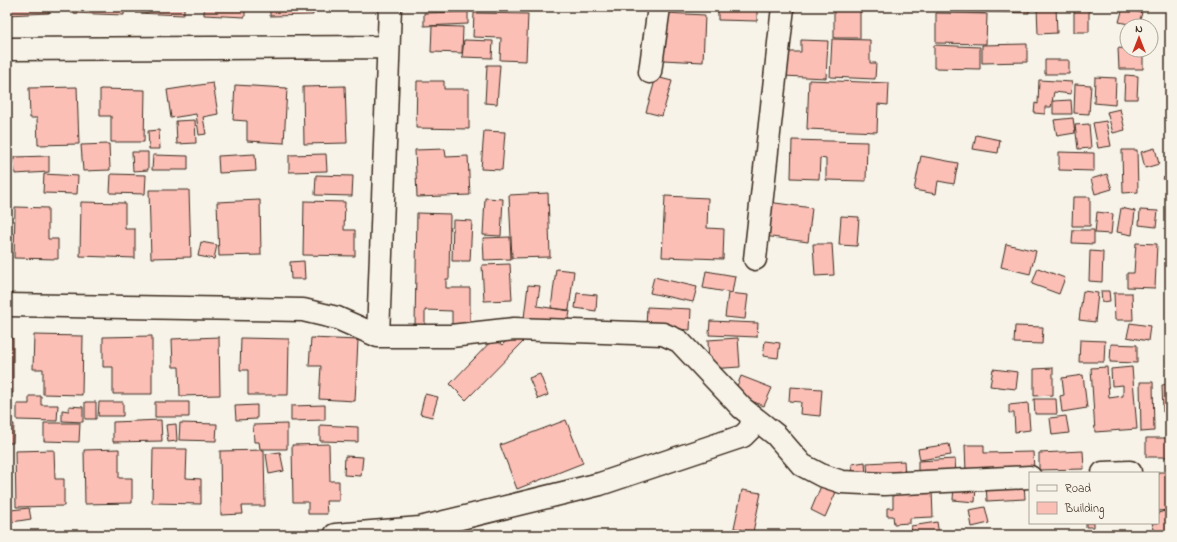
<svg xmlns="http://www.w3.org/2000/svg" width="1177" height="542" viewBox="0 0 1177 542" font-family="'Indie Flower',sans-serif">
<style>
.building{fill:#fbbfb6;stroke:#3b2a1e}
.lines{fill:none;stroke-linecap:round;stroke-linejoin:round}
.minor-casing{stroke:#3b2a1e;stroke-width:25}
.minor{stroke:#f7f3e8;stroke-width:22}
</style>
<rect width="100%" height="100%" fill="#f7f3e8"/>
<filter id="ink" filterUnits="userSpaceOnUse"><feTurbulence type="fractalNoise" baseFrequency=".025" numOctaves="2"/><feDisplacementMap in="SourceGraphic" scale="8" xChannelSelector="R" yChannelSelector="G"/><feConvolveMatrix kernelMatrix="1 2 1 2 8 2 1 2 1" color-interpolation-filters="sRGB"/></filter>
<g filter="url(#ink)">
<path class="building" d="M7,7H49V13L7,15Z
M71,7H124V15L71,13Z
M137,7H184V15L136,13Z
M204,7H245V17L204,15Z
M270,7H313V15L270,16Z
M718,7H757V21L718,20Z
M940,7H985V13L940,10Z
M987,7H1029V13L987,12Z
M1037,7H1056L1057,33L1038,34Z
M1074,7H1089V32H1074Z
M1123,8L1142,13L1138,26L1119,22Z
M834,9H860V38H834Z
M468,12V24L424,26V13Z
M474,13L528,14L526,61L500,60L501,38L473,37Z
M665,13L705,15L703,62L663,60Z
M936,13L987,14L986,44L936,43Z
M432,26L463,27L462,53L431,52Z
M832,39L870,40V63H876L875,79L830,77Z
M464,40L493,41L492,58L462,57Z
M801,40L828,41L826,78L783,76L784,52H801Z
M1027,44V62L982,63V45Z
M934,45L980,47V69L934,68Z
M1118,48L1143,50V69H1119Z
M1045,60H1069V74H1045Z
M487,65H500L497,104L485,103Z
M1125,75L1138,76L1137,99H1124Z
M656,77L672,81L662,116L646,112Z
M1095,77L1116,78L1115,105L1094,103Z
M809,80L889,83L888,105L878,104L877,132L807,129Z
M1039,80L1072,82L1071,94L1054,92L1051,107H1045V114L1034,113L1035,103L1038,104Z
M417,81H444V89H469V129L416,128Z
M213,83L218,114L203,117L206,134L199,135L196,114L171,118L167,90Z
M1075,84L1091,85L1089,114L1074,113Z
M235,85L287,88L284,143L247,141V121L233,120Z
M345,86L347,143L304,144L303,87Z
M77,87L79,144L38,145L37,118H30L29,88Z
M7,88H9L10,145H7Z
M100,89L145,90L144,142H111V116H100Z
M1071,100L1072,114H1053V101Z
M1120,109L1125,130L1113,133L1107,112Z
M1073,118L1075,133L1057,136L1054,120Z
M195,120L196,143L177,144L176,121Z
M1106,121L1111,146L1098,148L1093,123Z
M1089,124L1091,148L1078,149L1075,125Z
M159,130L160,149H149L148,131Z
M484,131L505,132L502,170L481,169Z
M976,135L1000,140L998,153L973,149Z
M792,140L867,142L866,181L826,180V159L820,158L819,179L791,178Z
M109,144L110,170L83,171L81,145Z
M1155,148L1159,164L1145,168L1141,152Z
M445,149L446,157L468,156L470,195L417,197L415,150Z
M1122,150H1137L1138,192L1123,193Z
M132,152H148V170L133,171Z
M1059,152L1094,153V171L1059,170Z
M255,154L256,171L219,173L218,156Z
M326,154L327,171L289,172V155Z
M153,155L188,156V170H152Z
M49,156V172L15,174L14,157Z
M921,156L958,163L954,184L938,181L936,194L914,190Z
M44,174L78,176L77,194L43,193Z
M111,174L146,175L145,194L110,193Z
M1107,174L1112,189L1095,194L1091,179Z
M1170,174V190L1163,178Z
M316,175L353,176L352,196L315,195Z
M149,190H189L191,257L151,258Z
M548,193L550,257L512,258L509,195Z
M665,196L708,198L707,228L724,229L723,259L662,257Z
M1073,197H1090V226H1072Z
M485,198L503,199L501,236L483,235Z
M260,200L261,255L219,256L217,202Z
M304,201L345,202L344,230H355V256L303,255Z
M81,202L125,203V229H135V258L80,256Z
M768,202L812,208L808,242L764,236Z
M15,207L48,208V239H58V259L14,258Z
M1121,208L1135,211L1132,235L1117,232Z
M1140,210L1158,211L1156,227L1139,225Z
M1097,212L1113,214L1111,234L1095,233Z
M417,213L450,214L449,279H446V288H470V329L452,328V311L425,310V326H415Z
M841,216L859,217L857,246L839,245Z
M453,220L472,221L470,261H452Z
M1073,230H1094V244L1072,243Z
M510,237L511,259L484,260L483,238Z
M201,242L217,245L214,259L198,256Z
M1136,243L1157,244L1155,288L1127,287V273H1134Z
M813,244H832L834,275L815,276Z
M1006,244L1036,251L1030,274L1001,267Z
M1090,251L1103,252L1102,282L1089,281Z
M304,261L305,279H291L290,262Z
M510,264L512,300L484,301L482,265Z
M1038,268L1065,278L1059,294L1032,284Z
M556,269L574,271L569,310L551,308Z
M706,271L735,276L732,293L703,288Z
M654,277L697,287L693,302L650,293Z
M528,285L540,286L537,306L570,311L568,323L524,318Z
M1083,291L1098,293L1095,322L1079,320Z
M1101,291H1109L1110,301L1102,302Z
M577,293L597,295L596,311L575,308Z
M728,293L748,295L745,319L725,317Z
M1114,293H1132L1133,320H1115Z
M647,307L691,309L690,330L646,327Z
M710,321L758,323L757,337L709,335Z
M1130,323L1150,326L1148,341L1127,337Z
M1015,326L1043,327L1042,344L1014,343Z
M514,334L523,342L466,400L450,384L494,338L502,345Z
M34,335L83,336L82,395L43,394V369H33Z
M152,336V394H113V367H103V337Z
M219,337L220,395L180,396L179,367H173L172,339Z
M13,338V393H7V339Z
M241,338L289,339L288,395H248V370H240Z
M311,338L358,340L355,401L319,399L321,366H309Z
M738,338L740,367L709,369L708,340Z
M1080,340L1105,341L1104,362H1079Z
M765,341L780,343L778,358L763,356Z
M1111,344L1137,345V363L1110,362Z
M1107,367L1109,398L1123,396V385L1112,386L1111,369L1132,367L1137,429L1095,432L1091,368Z
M1053,368V395L1034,396V369Z
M993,369L1018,372L1016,389L990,386Z
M540,374L548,395L538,399L529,378Z
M1083,375L1087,408L1062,412L1060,396L1064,395L1062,378Z
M741,376L772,388L764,406L734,394Z
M1140,382H1153L1154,431L1141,432Z
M1170,384V412H1163L1162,385Z
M790,387L822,389L820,416L800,414L801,402L789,401Z
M425,394L438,397L432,417L420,414Z
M29,396H41V405H58L57,421L17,420V404H29Z
M1034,399H1056L1057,414H1035Z
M85,402H96V419H85Z
M99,402H123V416H98Z
M155,402H189V417H155Z
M1028,403L1030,430L1015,432L1014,413H1009V405Z
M257,405V419L236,420L235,406Z
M325,405V420L291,421V406Z
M69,406L83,407V422L62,421V410L69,411Z
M1066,416L1069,433L1052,435L1050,418Z
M161,420L162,441L113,442V422Z
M566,420L583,463L517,489L500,445Z
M44,423H80L79,442L44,441Z
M180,423L217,424L216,441L179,440Z
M7,424H14L13,443H7Z
M176,424L177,441L168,442L166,425Z
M287,424V449H260L259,442H254L253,425Z
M320,425L358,427V442L320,441Z
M1146,438H1170V457H1146Z
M329,444L330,481H339V501H326L327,514H308V502H293L292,445Z
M949,444L951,455L920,460L918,449Z
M965,445H984V453L1033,452L1034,470L966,472Z
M119,449V478H132V503L85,504L84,450Z
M153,449H187L186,478L201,479V504L152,503Z
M54,450L55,479H64V506L16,507L15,451Z
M264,450L265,506H242L243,514L221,515L220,451Z
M1083,451L1084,469L1039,470V453Z
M280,452L284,471L269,474L266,454Z
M345,456L363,457L361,476L344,475Z
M955,459L956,474L918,475V461Z
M904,461L905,476L868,478L867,463Z
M865,462L866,476L853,478L852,464Z
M1158,472H1170V510L1158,511Z
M1024,482L1025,499L987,501L986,484Z
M954,485L976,486L975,502L953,500Z
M821,486L836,492L825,517L811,510Z
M742,490L761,493L753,532L734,528Z
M932,490L933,517L910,518V523L894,524L893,516H887V508H893V491Z
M985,507L989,523L972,527L969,510Z
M29,508L31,519L12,522L11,510Z
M1165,511L1170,535H1156L1152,523H1158V513Z
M937,522L939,535H912L911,526Z
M1086,523H1094V527H1086Z
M734,531L750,535H733Z"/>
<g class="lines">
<defs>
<path id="minor" d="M7,49L388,47
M650,72L659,7
M755,259L783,7
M7,305L303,310L337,318L378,336H451L514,329L663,334L679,341L742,408L776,435L802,465L821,475L842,482L884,484L1030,477
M378,336L390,7
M1103,473L1130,472
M335,535L420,528L600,484L743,436L750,429L753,418"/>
</defs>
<use href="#minor" class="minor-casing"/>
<use href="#minor" class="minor"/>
</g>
</g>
<rect width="1177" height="542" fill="none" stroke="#f7f3e8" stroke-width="24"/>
<rect x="12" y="12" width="1153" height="518" fill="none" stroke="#3b2a1e" stroke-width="1.5" filter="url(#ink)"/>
<rect x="1029" y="472" width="130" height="52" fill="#f7f3e8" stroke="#aca397"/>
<rect x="1037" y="485" width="20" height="6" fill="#f7f3e8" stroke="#aca397"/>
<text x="1065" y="492" font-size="12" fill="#3b2a1e">Road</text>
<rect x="1037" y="502" width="20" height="12" fill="#fbbfb6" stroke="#aca397"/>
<text x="1065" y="512" font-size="12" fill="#3b2a1e">Building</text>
<g transform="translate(1139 38)"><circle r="19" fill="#f7f3e8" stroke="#aca397"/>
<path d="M0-3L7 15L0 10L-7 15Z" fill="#c8321e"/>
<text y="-6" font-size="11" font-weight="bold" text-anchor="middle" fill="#3b2a1e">N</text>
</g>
</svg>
